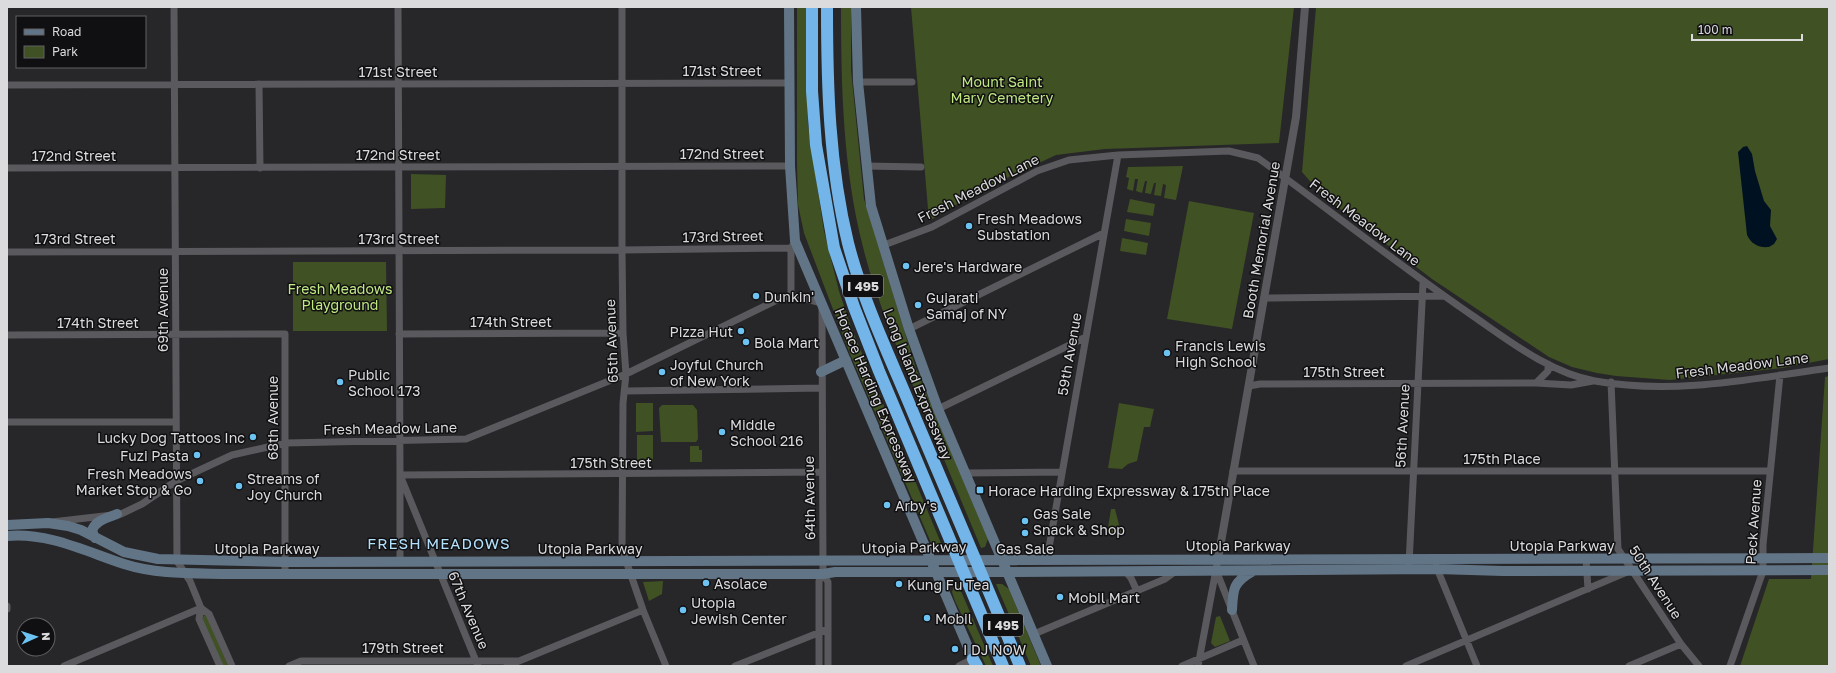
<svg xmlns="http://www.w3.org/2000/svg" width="1836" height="673" viewBox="0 0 1836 673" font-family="'Golos Text',sans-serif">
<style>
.green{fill:#405124}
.water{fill:#001221}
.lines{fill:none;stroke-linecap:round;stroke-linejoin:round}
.minor{stroke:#5a595d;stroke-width:7}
.tertiary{stroke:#5a595d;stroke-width:8}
.secondary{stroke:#627587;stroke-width:10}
.motorway{stroke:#73b5e8;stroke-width:12}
.poi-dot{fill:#6cc3f2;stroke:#100f11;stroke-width:1.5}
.labels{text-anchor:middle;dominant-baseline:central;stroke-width:3;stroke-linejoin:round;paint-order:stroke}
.shield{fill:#100f11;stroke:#9e9d9f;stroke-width:1}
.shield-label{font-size:13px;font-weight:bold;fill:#dbdadc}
.street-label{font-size:14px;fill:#dbdadc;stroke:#100f11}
.park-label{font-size:14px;fill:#c0e883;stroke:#100f11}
.poi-label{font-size:14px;fill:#dbdadc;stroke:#100f11;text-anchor:start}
.neighbourhood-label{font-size:15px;letter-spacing:1px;fill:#b3e0fb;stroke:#100f11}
</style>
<rect width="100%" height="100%" fill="#272629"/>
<path class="green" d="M797,7H806L808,125L824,231L839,291L851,327L943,548L932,545L850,354L804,233L798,205L797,162Z
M841,7H851V70L864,199L916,369L988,539L985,547L981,548C960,498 939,447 918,397C898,350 875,297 863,247C843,169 841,87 841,7Z
M911,7H1294L1279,143L1105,149L1056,155L979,191L929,221Z
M1316,7H1829V359L1782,368L1670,380L1616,376L1597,373L1572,367L1549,357L1432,279L1322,195L1302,172Z
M1183,166L1176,200L1164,198L1166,185L1163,184L1161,196L1154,195L1156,183H1154L1151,194L1145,193L1147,181H1145L1142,193L1136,191L1138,179H1135L1133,191L1127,189L1129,178L1126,177L1128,167Z
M411,174L446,175L445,208L411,209Z
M1130,199L1155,204L1153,216L1127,212Z
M1189,201L1254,213L1232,329L1167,319Z
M1126,219L1151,223L1149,236L1124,231Z
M1122,238L1148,243L1146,255L1120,251Z
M293,262H386L387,331H293Z
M1829,376V666H1740L1769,579H1811L1825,377Z
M636,403H653V431L636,432Z
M1119,403L1154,409L1150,427H1144L1137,461L1128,464L1122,469L1108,468Z
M662,405H693L697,410L698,439L696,442H661L659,408Z
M637,435H653V462H637Z
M690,446H699V450H702V462H690Z
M1111,509H1115L1122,536L1107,534Z
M663,581L662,594L649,601L643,582Z
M958,584L961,591L993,666H986L955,601L952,592L954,586Z
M996,584H1002L1009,589L1041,666H1031Z
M204,615L207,616L228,666H222L202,619Z
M1220,616L1230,641L1215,647L1211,643L1216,617Z"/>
<path class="water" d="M1747,146L1752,154L1755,171L1764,201L1771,210L1770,226L1777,239L1774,244L1769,247C1759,248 1751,244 1747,235L1738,152L1743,147Z"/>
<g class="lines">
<path class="minor" d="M174,7L177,561L190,581L201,608L209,614L232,666
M398,7L400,475L478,666
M622,7V250L623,333L626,374L623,403L622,549L643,610L666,666
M858,82H912
M259,84L260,168
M7,85L790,83
M866,166L921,167
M7,168L790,166
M884,245L932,227L1037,171L1069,160L1118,155L1229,151L1258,158C1331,211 1401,267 1476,318C1512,343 1551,373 1595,381C1674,395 1751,379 1829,368
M7,252L622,250L791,248
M791,296V248L793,245
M1264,298L1444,296
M909,329L1104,233
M399,334L623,333
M7,335L285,334V574
M1611,382L1618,549L1681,644L1699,666
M1536,383L1571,385L1593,381
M1249,386L1260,384L1536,383L1548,371V364
M626,391L821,388
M938,409L1086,337
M7,422H176
M1233,471H1770
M966,473L1061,472
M52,522L121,514L142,504L176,481L232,455L286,443L466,439L626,374L783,297L794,296L822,303L823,574L819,581V666
M1047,559L1118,155
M1586,559L1588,589
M400,562V475L822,472
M1409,564L1423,283
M1436,566L1477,666
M1216,570L1254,666
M1125,571L1131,578L1137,591
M823,574L828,582V666
M7,606V609
M201,608L199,619L220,666
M1034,634L1165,579L1176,571
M64,666L201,608
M289,666L301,661H519
M507,666L643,610
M735,666L828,629
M959,666L973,659
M1182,666L1243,640
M1198,666L1218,559
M1406,666L1627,572
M1629,666L1681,644
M1730,666L1763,571V545L1780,375"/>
<path class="tertiary" d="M1218,559L1296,117L1305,7"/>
<path class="secondary" d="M789,7L790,166L795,241L976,666
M856,7L858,82L871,206L909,329L938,409L1047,666
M821,372L846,360
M7,525L48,523L68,526L81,530L124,552L158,559L285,562L1829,558
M7,536C48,532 87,552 124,564C158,575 195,573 230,574H823L835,572H1007L1437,569L1503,571L1829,570
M95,538L92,531C95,520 108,518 117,514
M1232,610C1233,589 1233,582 1253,571"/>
<path class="motorway" d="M812,7V91L816,145L834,248L854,307L879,371L1003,666
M827,7C827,86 829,165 848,243C863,302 891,359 914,415C950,499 985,582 1020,666
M973,659L977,666"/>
</g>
<g class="poi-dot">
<circle cx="969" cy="226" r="4"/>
<circle cx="906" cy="266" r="4"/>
<circle cx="756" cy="296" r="4"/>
<circle cx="918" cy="305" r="4"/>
<circle cx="741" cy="331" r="4"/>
<circle cx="746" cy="342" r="4"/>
<circle cx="1167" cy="353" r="4"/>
<circle cx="662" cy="372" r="4"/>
<circle cx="340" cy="382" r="4"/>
<circle cx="722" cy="432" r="4"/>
<circle cx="253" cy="437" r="4"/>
<circle cx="197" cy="455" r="4"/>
<circle cx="200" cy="481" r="4"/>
<circle cx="239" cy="486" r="4"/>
<rect x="976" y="486" width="8" height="8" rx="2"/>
<circle cx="887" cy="505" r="4"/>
<circle cx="1025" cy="521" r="4"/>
<circle cx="1025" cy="533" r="4"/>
<circle cx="706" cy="583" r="4"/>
<circle cx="899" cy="584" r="4"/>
<circle cx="1060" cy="597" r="4"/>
<circle cx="683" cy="610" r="4"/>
<circle cx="927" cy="618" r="4"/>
<circle cx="955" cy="649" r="4"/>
</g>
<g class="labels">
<g class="shield">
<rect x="843" y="275" width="40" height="22" rx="3"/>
<rect x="983" y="614" width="40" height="22" rx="3"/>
</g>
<g class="shield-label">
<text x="863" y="286">I 495</text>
<text x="1003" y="625">I 495</text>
</g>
<g class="street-label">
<text x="722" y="70">171st Street</text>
<text x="398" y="71">171st Street</text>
<text x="722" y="153">172nd Street</text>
<text x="398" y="154">172nd Street</text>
<text x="74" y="155">172nd Street</text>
<text transform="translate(978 188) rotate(-27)">Fresh Meadow Lane</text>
<text transform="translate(1365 222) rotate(37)">Fresh Meadow Lane</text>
<text transform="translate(723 236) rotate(-1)">173rd Street</text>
<text x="75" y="238">173rd Street</text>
<text x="399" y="238">173rd Street</text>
<text transform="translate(1261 240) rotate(-80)">Booth Memorial Avenue</text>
<text transform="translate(162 310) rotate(-90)">69th Avenue</text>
<text x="511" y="321">174th Street</text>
<text x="98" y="322">174th Street</text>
<text transform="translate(611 341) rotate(-92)">65th Avenue</text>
<text transform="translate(1069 354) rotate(-80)">59th Avenue</text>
<text transform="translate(1742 365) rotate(-7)">Fresh Meadow Lane</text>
<text x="1344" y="371">175th Street</text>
<text transform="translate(918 384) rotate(68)">Long Island Expressway</text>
<text transform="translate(876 395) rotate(67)">Horace Harding Expressway</text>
<text transform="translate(272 418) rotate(-90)">68th Avenue</text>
<text transform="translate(1402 426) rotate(-87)">56th Avenue</text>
<text transform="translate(390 428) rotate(-1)">Fresh Meadow Lane</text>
<text x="1502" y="458">175th Place</text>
<text x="611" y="462">175th Street</text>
<text transform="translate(809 498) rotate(-91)">64th Avenue</text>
<text transform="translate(1753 522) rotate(-86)">Peck Avenue</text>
<text x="1238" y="545">Utopia Parkway</text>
<text x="1562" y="545">Utopia Parkway</text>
<text transform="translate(914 547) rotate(-1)">Utopia Parkway</text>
<text x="267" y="548">Utopia Parkway</text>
<text x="590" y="548">Utopia Parkway</text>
<text transform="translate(1656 582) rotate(57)">50th Avenue</text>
<text transform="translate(469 610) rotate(67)">67th Avenue</text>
<text x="403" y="647">179th Street</text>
</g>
<g class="park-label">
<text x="1002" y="81">Mount Saint<tspan x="1002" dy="16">Mary Cemetery</tspan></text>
<text x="340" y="288">Fresh Meadows<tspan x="340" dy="16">Playground</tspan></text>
</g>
<g class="poi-label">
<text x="977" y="218">Fresh Meadows<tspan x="977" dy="16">Substation</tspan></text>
<text x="914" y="266">Jere's Hardware</text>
<text x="764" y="296">Dunkin'</text>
<text x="926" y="297">Gujarati<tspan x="926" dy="16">Samaj of NY</tspan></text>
<text x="733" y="331" text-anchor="end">Pizza Hut</text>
<text x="754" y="342">Bola Mart</text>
<text x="1175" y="345">Francis Lewis<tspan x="1175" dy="16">High School</tspan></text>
<text x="670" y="364">Joyful Church<tspan x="670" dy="16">of New York</tspan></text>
<text x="348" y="374">Public<tspan x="348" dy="16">School 173</tspan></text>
<text x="730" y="424">Middle<tspan x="730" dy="16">School 216</tspan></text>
<text x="245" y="437" text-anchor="end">Lucky Dog Tattoos Inc</text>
<text x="189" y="455" text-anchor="end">Fuzi Pasta</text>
<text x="192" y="473" text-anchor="end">Fresh Meadows<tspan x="192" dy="16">Market Stop &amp; Go</tspan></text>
<text x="247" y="478">Streams of<tspan x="247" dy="16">Joy Church</tspan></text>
<text x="988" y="490">Horace Harding Expressway &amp; 175th Place</text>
<text x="895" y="505">Arby's</text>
<text x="1033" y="513">Gas Sale<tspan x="1033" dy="16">Snack &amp; Shop</tspan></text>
<text x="1025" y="548" text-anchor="middle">Gas Sale</text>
<text x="714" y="583">Asolace</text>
<text x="907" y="584">Kung Fu Tea</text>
<text x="1068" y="597">Mobil Mart</text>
<text x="691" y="602">Utopia<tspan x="691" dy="16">Jewish Center</tspan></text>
<text x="935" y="618">Mobil</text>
<text x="963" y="649">I DJ NOW</text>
</g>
<g class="neighbourhood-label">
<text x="439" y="543">FRESH MEADOWS</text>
</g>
</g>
<rect width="1836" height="673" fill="none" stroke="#dbdadc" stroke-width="16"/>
<rect x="16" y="16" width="130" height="52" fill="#100f11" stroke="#616062"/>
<rect x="24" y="29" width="20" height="6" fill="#627587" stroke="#616062"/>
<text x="52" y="36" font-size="12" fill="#dbdadc">Road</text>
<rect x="24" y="46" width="20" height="12" fill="#405124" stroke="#616062"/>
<text x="52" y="56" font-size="12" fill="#dbdadc">Park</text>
<g transform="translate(36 637) rotate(87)"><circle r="19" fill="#100f11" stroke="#616062"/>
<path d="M0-3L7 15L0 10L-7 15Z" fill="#6cc3f2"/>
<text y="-6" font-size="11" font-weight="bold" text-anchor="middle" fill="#dbdadc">N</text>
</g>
<path d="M1692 34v6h110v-6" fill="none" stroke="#dbdadc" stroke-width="2"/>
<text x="1698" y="34" font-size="12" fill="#dbdadc" stroke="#100f11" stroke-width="3" paint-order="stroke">100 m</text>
</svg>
